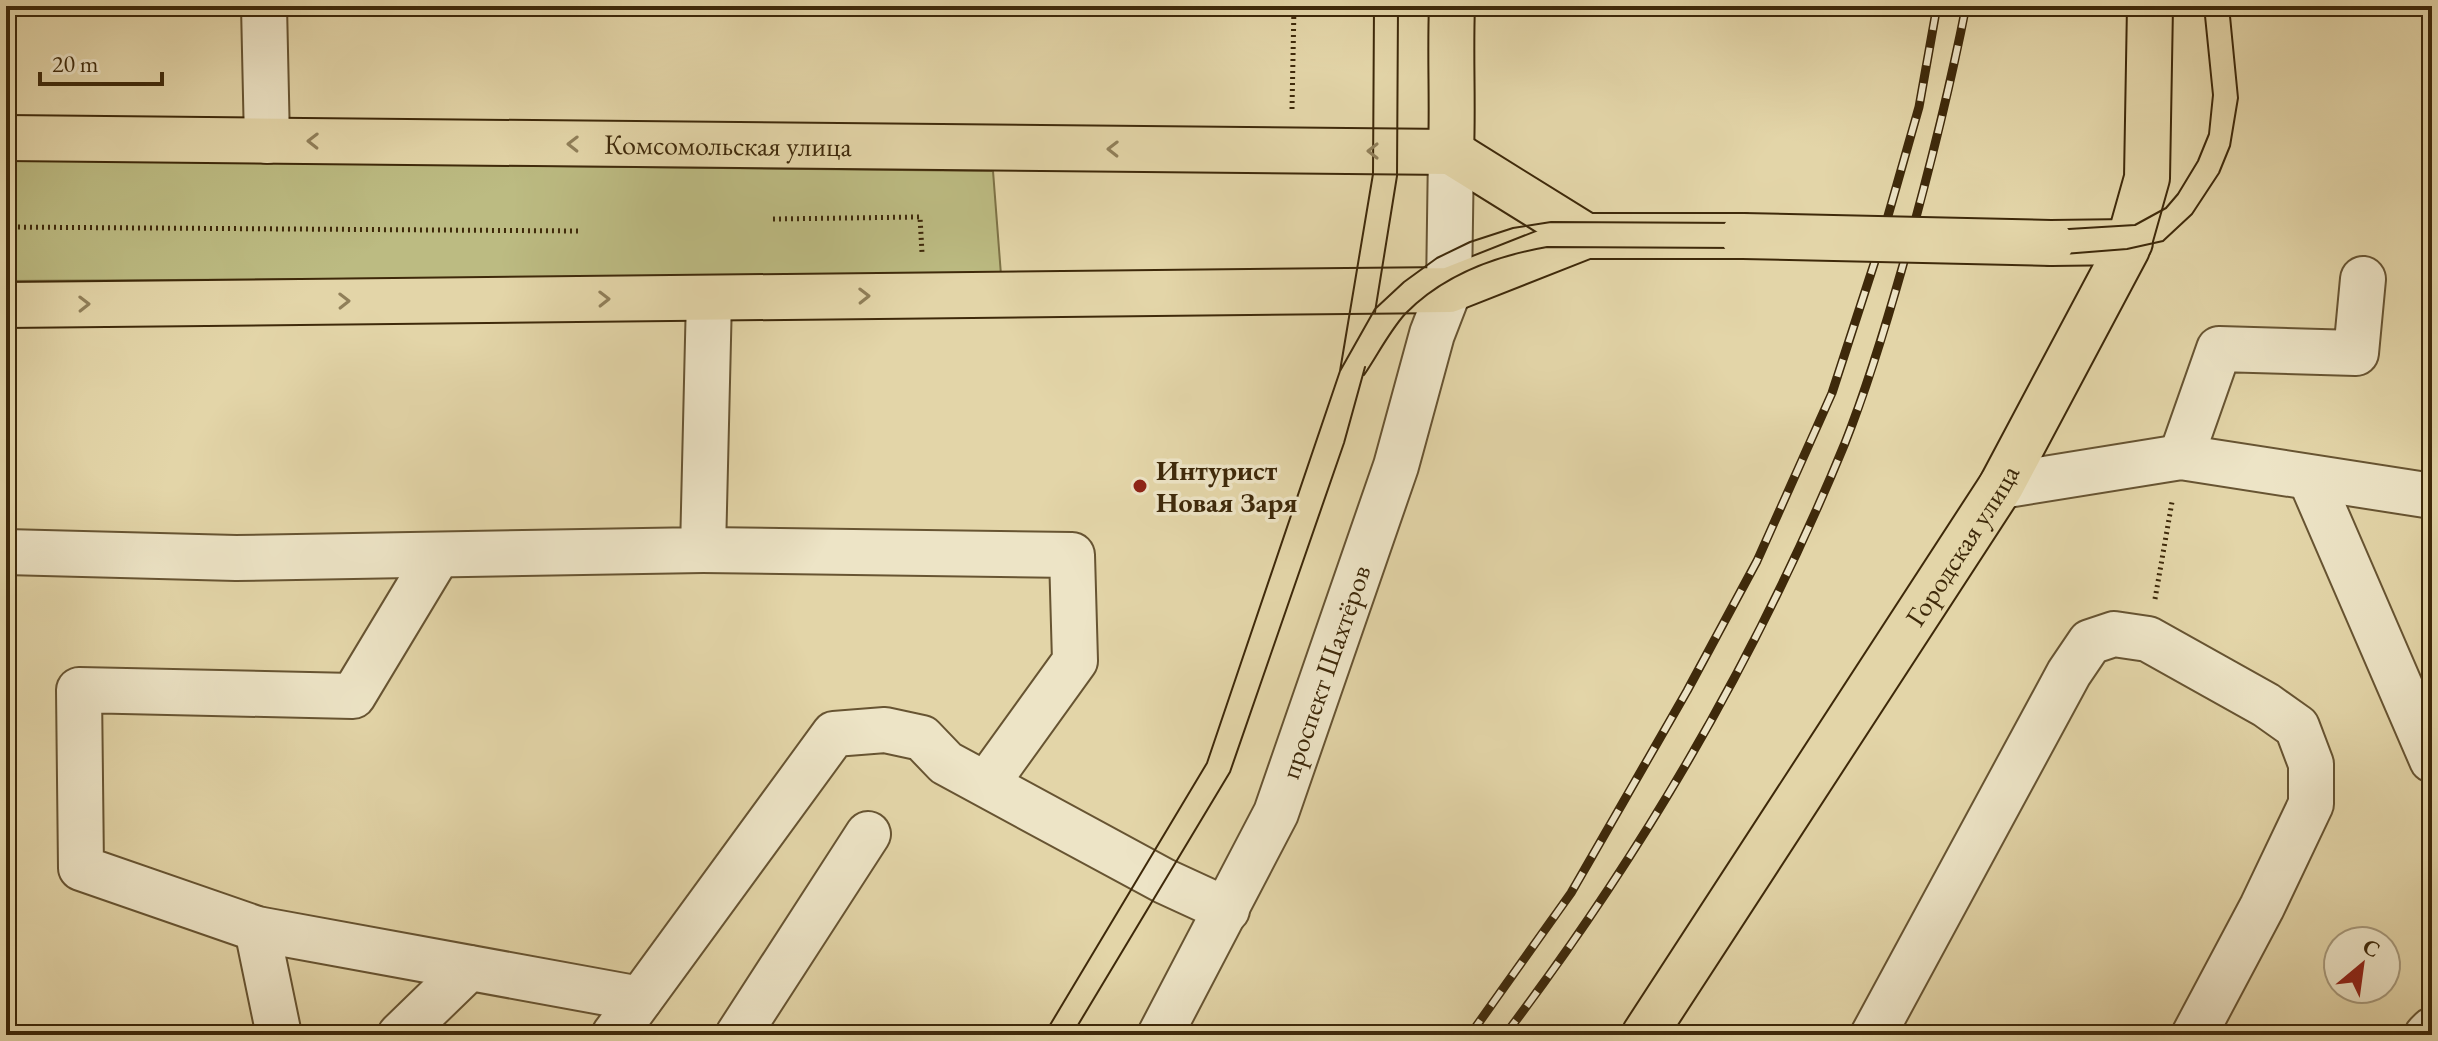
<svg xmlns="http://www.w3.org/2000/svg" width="2438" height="1041" viewBox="0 0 2438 1041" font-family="'EB Garamond',serif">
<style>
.green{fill:#bcbb82;stroke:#7d7246;stroke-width:2}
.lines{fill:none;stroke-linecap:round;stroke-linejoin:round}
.minor-casing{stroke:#675432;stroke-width:48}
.major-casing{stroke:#3e290a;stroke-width:48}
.path{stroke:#3e290a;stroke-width:5;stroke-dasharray:2 4;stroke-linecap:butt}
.minor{stroke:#ede4c6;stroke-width:44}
.major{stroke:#e3d5a8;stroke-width:44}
.tram{stroke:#3e290a;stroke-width:2}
.rail-casing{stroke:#3e290a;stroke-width:9}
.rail{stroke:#ede4c6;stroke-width:6;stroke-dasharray:18;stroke-linecap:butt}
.major-bridge-casing{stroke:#3e290a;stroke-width:48;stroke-linecap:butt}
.major-bridge{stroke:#e3d5a8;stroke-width:44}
.oneway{stroke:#907f59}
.poi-dot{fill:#8f2418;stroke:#ede4c6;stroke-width:3}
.labels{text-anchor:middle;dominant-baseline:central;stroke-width:7;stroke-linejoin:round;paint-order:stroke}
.street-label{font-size:28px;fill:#3e290a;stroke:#ede4c6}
.poi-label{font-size:28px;font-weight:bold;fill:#3e290a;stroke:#ede4c6;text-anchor:start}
</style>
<rect width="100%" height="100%" fill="#e3d5a8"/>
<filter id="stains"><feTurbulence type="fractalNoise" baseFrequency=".0025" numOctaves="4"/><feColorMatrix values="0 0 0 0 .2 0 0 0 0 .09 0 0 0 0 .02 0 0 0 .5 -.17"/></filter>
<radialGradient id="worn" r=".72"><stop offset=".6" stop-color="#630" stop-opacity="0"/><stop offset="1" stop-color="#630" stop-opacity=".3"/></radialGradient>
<path class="green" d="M6,160L993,171L1001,275L6,281Z"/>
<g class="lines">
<defs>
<g id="minor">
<path d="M264,6L267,141"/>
<path d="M2181,457L2219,349L2356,353L2363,279"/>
<path d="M2310,478L2432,760"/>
<path d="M2001,486L2181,457L2432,496"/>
<path d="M703,550L1072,555L1075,661L987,783"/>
<path d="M6,552L236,558L703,550L709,298"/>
<path d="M438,555L353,696L79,690L81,868L257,929L640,999"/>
<path d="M257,929L279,1035"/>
<path d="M400,1035L469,968"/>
<path d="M614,1035L834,734L885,730L922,738L946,763L1164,881L1227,910"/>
<path d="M738,1035L868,834"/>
<path id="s1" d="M1160,1035L1276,813L1396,466L1432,334L1449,290L1451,152"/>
<path d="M1873,1035L2069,673L2090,642L2114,634L2148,639L2266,705L2297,727L2311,764V804L2262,907L2194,1035"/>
<path d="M2427,1035L2432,1030"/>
</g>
<g id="major">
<path id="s2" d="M6,138L1451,152"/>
<path d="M1451,152L1586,236"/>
<path d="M1451,152C1453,103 1450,55 1452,6"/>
<path d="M2051,243L2130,242"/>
<path d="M6,305L1449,290L1586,236H1743"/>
<path id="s3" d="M1644,1035L2001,486L2127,249L2147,178L2150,6"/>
</g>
</defs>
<use href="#minor" class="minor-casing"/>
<use href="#major" class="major-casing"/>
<path class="path" d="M1292,109L1294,6
M773,219L920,217L922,253
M6,227L581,231
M2155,599L2172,502"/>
<use href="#minor" class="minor"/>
<use href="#major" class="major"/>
<path class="tram" d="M1375,312L1397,176L1398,6
M1340,371L1375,309L1404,282L1437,258L1470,242L1513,228L1551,222L1743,223L2052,230L2135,225L2166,208L2178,194L2198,161L2209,134L2213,95L2204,6
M1364,375C1377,356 1389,332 1405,314C1443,275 1495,256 1547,247L1742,248L2051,255L2127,249L2163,241L2192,214L2219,173L2230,146L2238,98L2229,6
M1044,1035L1207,763L1340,371L1373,174L1374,6
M1072,1035L1230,772L1344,443L1365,367"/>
<defs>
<path id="rail" d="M1470,1035L1571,893L1687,691L1757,561L1832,393L1876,258L1919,107L1937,6
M1505,1035C1643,853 1758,655 1845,443C1868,385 1886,325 1903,265C1927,179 1949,93 1966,6"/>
</defs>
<use href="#rail" class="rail-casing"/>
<use href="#rail" class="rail"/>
<defs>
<path id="major-bridge" d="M1743,236L2051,243"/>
</defs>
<use href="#major-bridge" class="major-bridge-casing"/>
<use href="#major-bridge" class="major-bridge"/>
</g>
<defs><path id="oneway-chevron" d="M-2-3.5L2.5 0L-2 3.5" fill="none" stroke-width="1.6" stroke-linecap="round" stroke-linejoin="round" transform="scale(2)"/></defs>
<g class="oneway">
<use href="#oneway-chevron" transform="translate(313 141) rotate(-179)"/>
<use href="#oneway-chevron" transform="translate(573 144) rotate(-179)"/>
<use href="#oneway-chevron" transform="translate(1113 149) rotate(-179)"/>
<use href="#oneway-chevron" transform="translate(1373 151) rotate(-180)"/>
<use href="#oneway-chevron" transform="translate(864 296) rotate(-1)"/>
<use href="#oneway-chevron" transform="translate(604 299) rotate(-1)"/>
<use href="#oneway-chevron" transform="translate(344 301) rotate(-1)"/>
<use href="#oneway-chevron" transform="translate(84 304) rotate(-1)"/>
</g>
<circle class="poi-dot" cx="1140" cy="486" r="8"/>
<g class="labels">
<g class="street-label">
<text stroke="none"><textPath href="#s2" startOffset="722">Комсомольская улица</textPath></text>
<text stroke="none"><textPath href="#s3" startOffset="584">Городская улица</textPath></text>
<text stroke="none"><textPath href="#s1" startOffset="400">проспект Шахтёров</textPath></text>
</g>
<g class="poi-label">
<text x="1156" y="470">Интурист<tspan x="1156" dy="32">Новая Заря</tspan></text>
</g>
</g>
<rect width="2438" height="1041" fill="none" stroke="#e3d5a8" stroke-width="32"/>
<rect x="8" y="8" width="2422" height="1025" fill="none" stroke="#3e290a" stroke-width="4"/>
<rect x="16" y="16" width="2406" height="1009" fill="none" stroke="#3e290a" stroke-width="2"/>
<g transform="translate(2362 965) rotate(29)"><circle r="38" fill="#ede4c6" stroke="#a7997b" stroke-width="2"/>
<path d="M0-6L14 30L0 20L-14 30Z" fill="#8f2418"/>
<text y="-12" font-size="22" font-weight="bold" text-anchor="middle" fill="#3e290a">С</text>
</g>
<path d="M40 72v12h122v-12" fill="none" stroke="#3e290a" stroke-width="4"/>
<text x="52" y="72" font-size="24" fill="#3e290a" stroke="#ede4c6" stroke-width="6" paint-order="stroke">20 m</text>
<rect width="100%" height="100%" filter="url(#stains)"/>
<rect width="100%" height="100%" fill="url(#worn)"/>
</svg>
